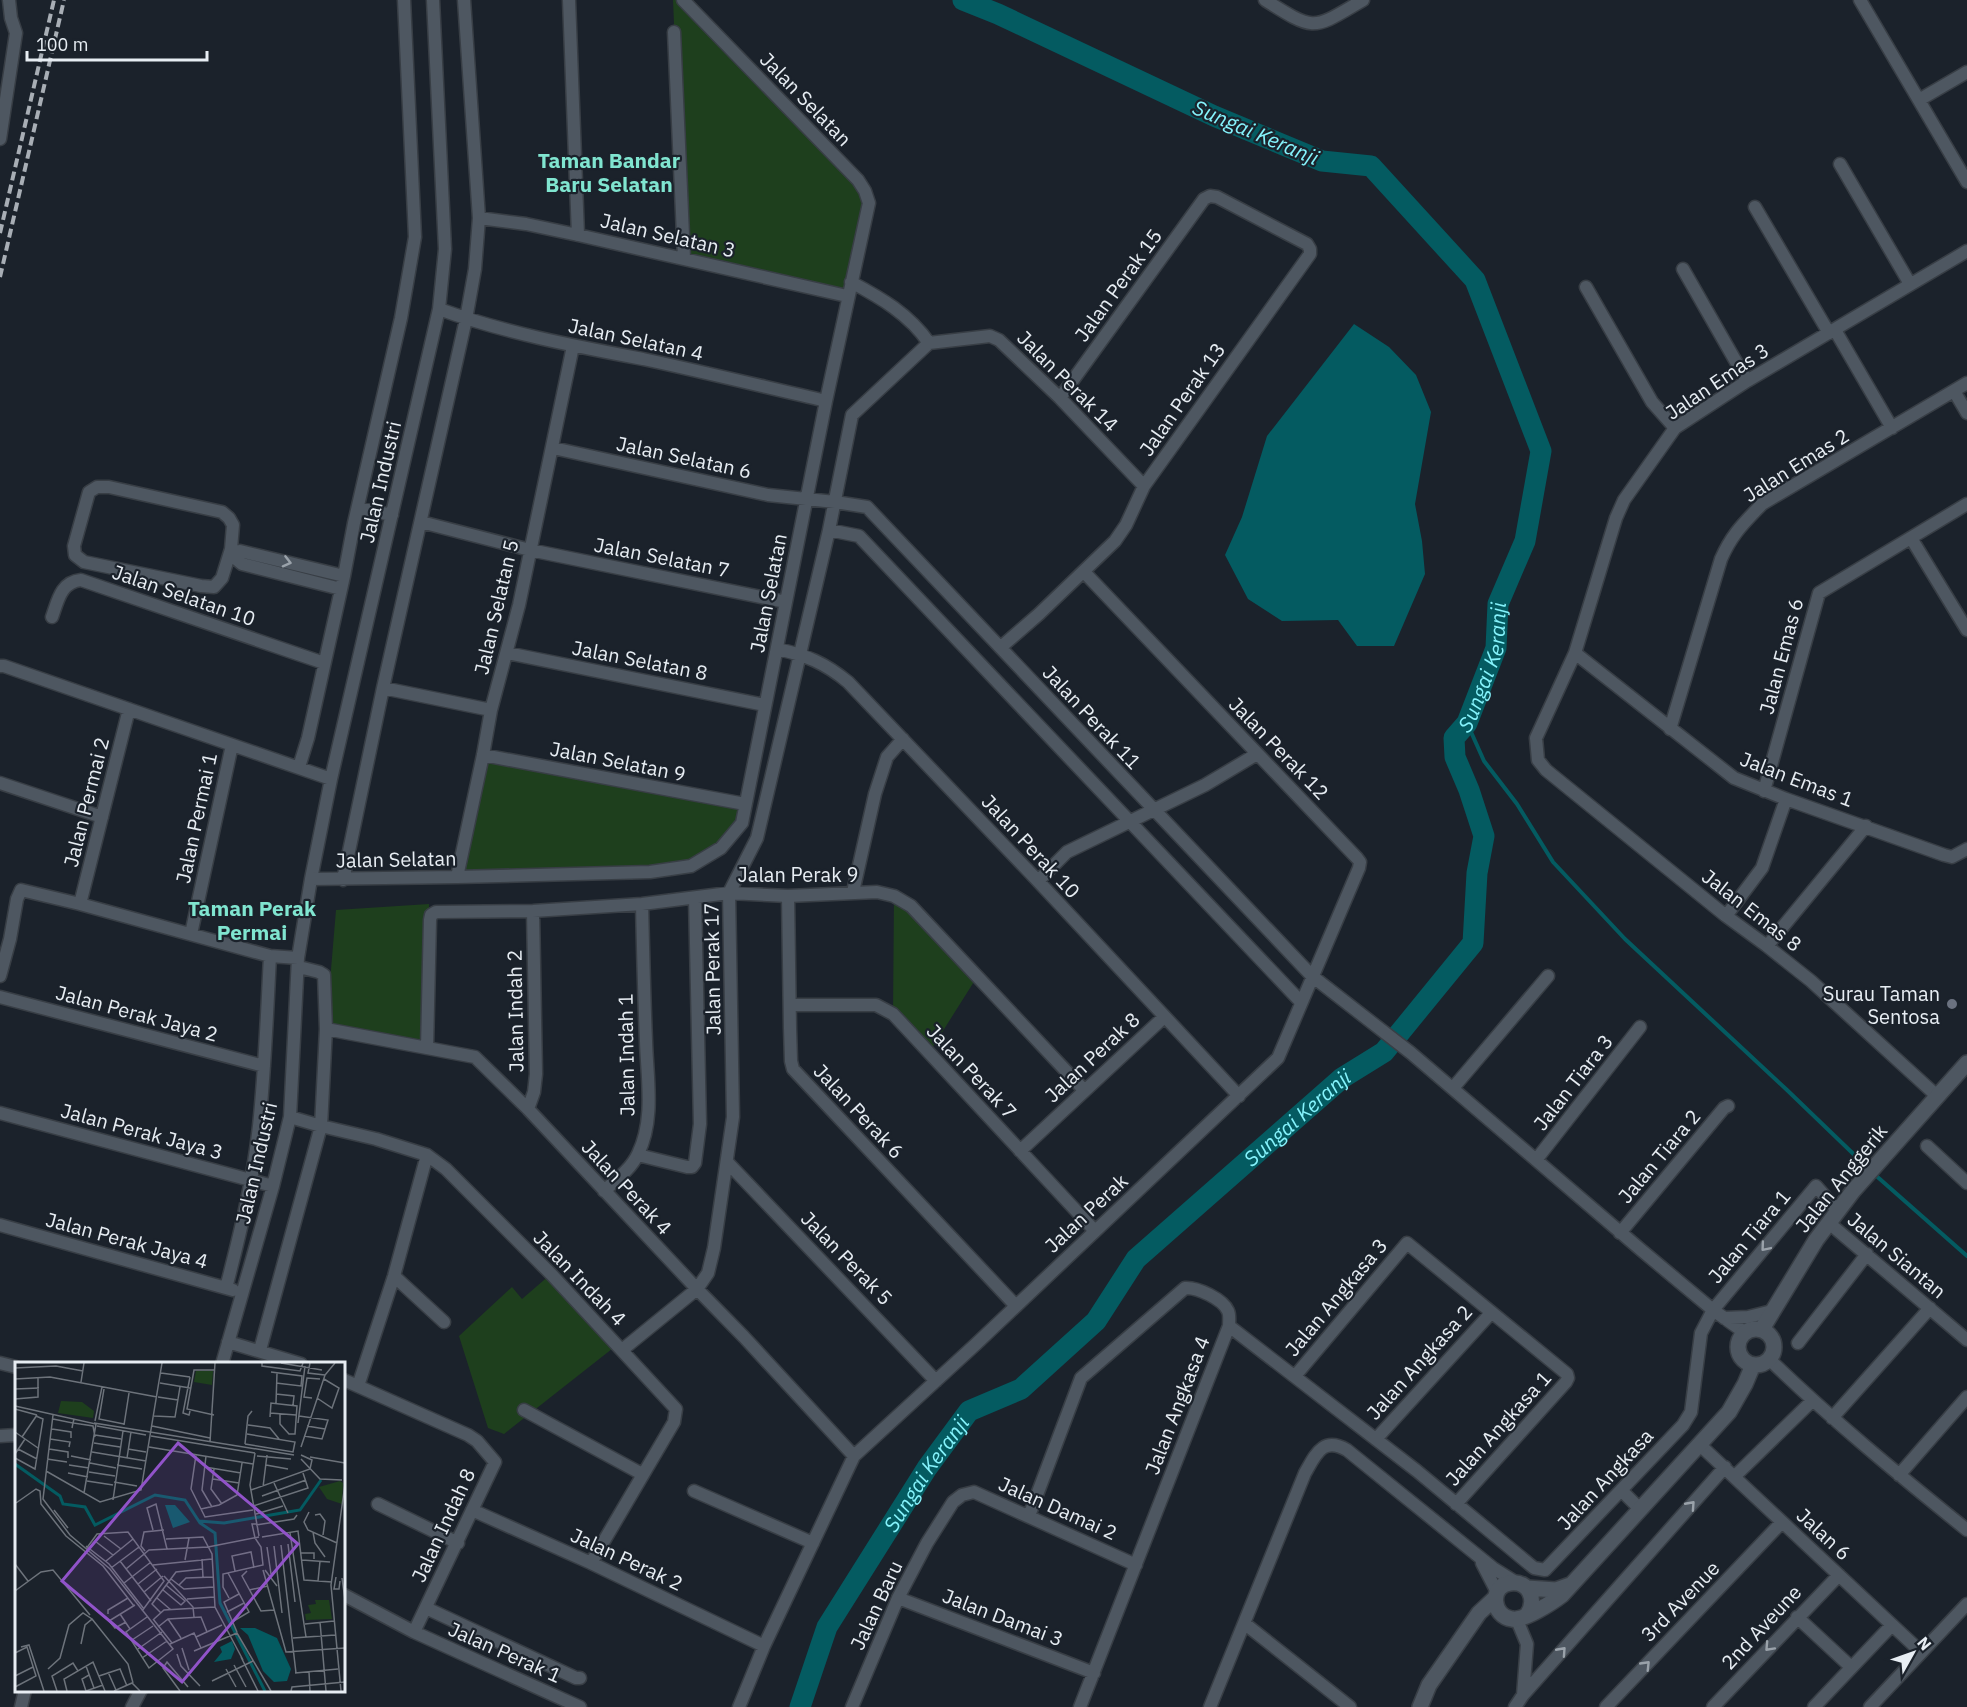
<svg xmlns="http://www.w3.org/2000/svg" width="1967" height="1707" viewBox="0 0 1967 1707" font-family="'IBM Plex Sans',sans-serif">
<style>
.green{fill:#1e3f1d}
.water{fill:#045b61}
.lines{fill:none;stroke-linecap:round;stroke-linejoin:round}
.stream{stroke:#045b61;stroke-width:4}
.river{stroke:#045b61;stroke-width:21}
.minor-casing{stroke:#383e45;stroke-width:15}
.tertiary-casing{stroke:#383e45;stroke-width:18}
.minor{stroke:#4e5761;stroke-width:12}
.tertiary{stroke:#4e5761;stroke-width:15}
.rail{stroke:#a8aeb5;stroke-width:4;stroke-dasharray:9 4.5;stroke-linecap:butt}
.oneway{stroke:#9aa2aa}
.worship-dot{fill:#6b7280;stroke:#1b222b;stroke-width:2}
.labels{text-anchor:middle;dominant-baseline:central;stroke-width:4.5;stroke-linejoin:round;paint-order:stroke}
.street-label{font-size:20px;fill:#e7edf3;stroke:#1b222b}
.poi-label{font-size:20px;fill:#e7edf3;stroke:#1b222b;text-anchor:end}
.water-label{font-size:21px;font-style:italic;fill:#85f3fc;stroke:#1b222b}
.neighbourhood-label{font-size:21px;font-weight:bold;fill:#80e5d0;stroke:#1b222b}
.inset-river{fill:none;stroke:#045b61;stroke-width:3}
.inset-road{fill:none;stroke:#6d737b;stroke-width:1.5}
.view{fill:#9153c9;fill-opacity:0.15;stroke:#9153c9;stroke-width:3}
.inset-edge{fill:none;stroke:#e7edf3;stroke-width:3}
</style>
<rect width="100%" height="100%" fill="#1b222b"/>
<path class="green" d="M673,0H683L865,191L847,296L684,258Z
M483,755L745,804L742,823L691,866L457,877Z
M894,896L977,977L929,1053L893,1014Z
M429,904L427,1048L326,1029L336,910Z
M551,1274L617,1345L504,1434L488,1428L459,1336L512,1287L522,1299Z"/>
<path class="water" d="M1354,324L1389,347L1416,375L1431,412L1415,504L1422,541L1425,574L1394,646H1357L1338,620L1282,621L1248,599L1225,555L1242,517L1267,436Z"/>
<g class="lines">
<path class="stream" d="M1467,723L1484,761L1517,804L1553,862L1625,939L1787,1090L1868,1168
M1873,1173L1967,1256"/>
<path class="river" id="s1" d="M800,1707L827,1627L927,1468L969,1411L1021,1389L1096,1321L1136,1259L1342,1078L1384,1052L1473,943L1477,873L1484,836L1469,790L1455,757L1454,738L1467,723L1496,648L1498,604L1525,541L1541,451L1475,280L1371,166L1322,161L1214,116L998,14L963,0"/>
<defs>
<path id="minor" d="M569,0L578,235
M1265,0C1316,32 1312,30 1363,0
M1860,0L1967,182
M674,32L684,258
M1919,100L1967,72
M0,139L16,33L11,18L9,0
M1840,164L1910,284
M1755,207L1829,333
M479,218L526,224L578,235L847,296
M1683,269L1747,381
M851,282C881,298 909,314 929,343
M1586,287L1652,402L1675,428
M439,309C505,333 574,346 643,359C704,372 765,387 826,401
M1835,330L1892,428
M1954,391L1967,413
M553,448L768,495L835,502L867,507L1312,976L1411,1053L1640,1249L1713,1310L1744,1332
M97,487H109L222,512L229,518L233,525L231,549L222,578L214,587L201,586L84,562L75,555L74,546L89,492Z
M358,508L392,515
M421,522L530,550L786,602
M829,530L859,536L1301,1002
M1911,538L1967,630
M230,554L240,551L344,576
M230,554L242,564L341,589
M52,617C58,600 61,582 81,580L324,663
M1001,647L1039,614L1115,541L1126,525L1144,486L1310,254V249L1307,244L1217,197L1210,196L1204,199L1060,398
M777,649C806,655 825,663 848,682L1038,881L1239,1096
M507,653L765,705
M1575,653L1734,778L1786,799L1944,855L1952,857L1967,849
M0,666H4L331,779
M383,688L491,710
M1670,729L1721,559C1732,534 1743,524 1762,504L1967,383
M483,755L745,804
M299,767L308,738L344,576L354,523L401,318L415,237L404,0
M0,783L102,817
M1764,791L1819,593L1967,504
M457,877L483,755L491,710L519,605L573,346
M311,879L457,877L650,872L691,866L721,848L742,823L826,401L869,203L865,191L858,180L683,0
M343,880L383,688L466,319L475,269L479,218L464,0
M1038,881L1067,852L1205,785L1257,754
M853,892L875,794L887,757L903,739
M788,896L790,1028L791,1061L793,1069L1016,1306
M80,904L129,709
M1726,916L1762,868L1786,799
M191,934L232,745
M1767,946L1866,826
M0,976L10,939L17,899L21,890L80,904L270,956L298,958
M0,997L264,1066
M790,1005H876L893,1014L1095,1231
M326,1029L475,1057L528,1109L697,1289L744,1337L854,1456
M427,1048L430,920L431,915L436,912L533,911L642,904L729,893L788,896L877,892L894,896L911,906L1084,1090
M1453,1088L1548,976
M1937,1096L1811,981L1767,946L1726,916L1546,770L1538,760L1536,738L1575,653L1616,518L1624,500L1675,428L1747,381L1967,251
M528,1109L534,1092L536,1074L533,911
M0,1113L273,1186
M290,1117L321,1126L376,1139L427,1155L446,1169L551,1274L676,1409L674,1422L591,1563
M1927,1146L1967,1183
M1020,1151L1164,1017
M638,1155L687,1167H692L695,1163L700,1124L695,898
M1536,1160L1640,1027
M728,1163L936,1381
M604,1191C616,1180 631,1169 638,1154C655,1119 647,1078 646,1041C644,995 643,949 642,904
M1829,1223L1967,1340
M0,1225L233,1290
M1620,1233L1724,1108L1728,1106
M394,1276L444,1322
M226,1288C240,1234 253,1181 259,1126C265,1069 267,1013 270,956
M1724,1318L1748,1317L1772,1311
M1229,1326L1417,1471L1534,1568L1545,1570L1683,1425L1691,1412L1701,1333L1713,1310L1816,1186L1838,1211
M228,1342L301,1364
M1798,1343L1867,1254
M260,1350L321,1126L326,1029L324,975L319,972L299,967
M622,1350L697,1289L708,1273L714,1248L733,1117L729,893L757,838L829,530L852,415L929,343L990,336L999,340L1060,398L1144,486
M1769,1359C1832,1420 1899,1475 1967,1530
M0,1363L16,1367
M222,1364L273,1186L290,1117L298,958L311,879L331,779L439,309L445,249L433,0
M1295,1376L1407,1243L1567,1374L1568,1378L1566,1382L1456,1504
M344,1380L468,1435L477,1441L495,1462L414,1632
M358,1386L394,1276L427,1155
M524,1410L642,1474
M1832,1418L1930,1308
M0,1436L16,1435
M1376,1439L1491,1313
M1700,1445L1921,1652
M1899,1475L1967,1397
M1734,1477L1812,1401
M1621,1490L1640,1509
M694,1491L813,1543
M378,1504L458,1543
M472,1510L591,1563L764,1646
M1029,1516L1081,1378L1185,1288C1197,1287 1223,1299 1228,1311C1230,1315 1229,1321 1229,1326L1080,1707
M1482,1563L1497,1592
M344,1595L414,1632L580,1707
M898,1598L1094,1673
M426,1608L576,1678H580
M1797,1617L1851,1667
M1244,1623L1350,1707
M1523,1695L1725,1467
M21,1707L25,1690
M132,1707L141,1690
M739,1707L764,1646L854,1456L976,1344L1278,1058L1359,868L1360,862L1357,858L1084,572
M852,1707L898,1598L927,1543L953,1502L962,1495L974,1492L1136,1565
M1210,1707L1305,1473C1316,1454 1323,1436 1347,1450L1493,1568L1517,1583
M1515,1707L1523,1695L1527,1644L1517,1620
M1606,1707L1782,1522
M1713,1707L1839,1575
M1814,1707L1892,1625
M1870,1707L1967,1604"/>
<path id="tertiary" d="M1738 1347a18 18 0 1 1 36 0a18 18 0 1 1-36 0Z
M1762,1329L1816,1240L1853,1191L1967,1063
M1527,1588L1556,1590L1570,1585
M1527,1615C1537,1601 1530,1580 1510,1583C1489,1586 1492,1617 1512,1619C1524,1621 1553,1602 1562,1595L1729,1412L1745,1384L1753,1365
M1420,1707L1429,1685L1479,1613L1495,1598"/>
</defs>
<use href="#minor" class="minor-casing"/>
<use href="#tertiary" class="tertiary-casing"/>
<use href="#minor" class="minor"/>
<use href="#tertiary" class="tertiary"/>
<path class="rail" d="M0,233L54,0
M0,277L64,0"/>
</g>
<defs><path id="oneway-chevron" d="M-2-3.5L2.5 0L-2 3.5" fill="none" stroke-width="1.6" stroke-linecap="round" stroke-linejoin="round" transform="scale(1.5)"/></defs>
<g class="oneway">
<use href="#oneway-chevron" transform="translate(287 562) rotate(14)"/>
<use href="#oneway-chevron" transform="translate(1765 1247) rotate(130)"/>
<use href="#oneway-chevron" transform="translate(1691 1505) rotate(-48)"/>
<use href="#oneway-chevron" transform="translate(1769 1647) rotate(133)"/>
<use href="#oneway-chevron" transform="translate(1562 1651) rotate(-48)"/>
<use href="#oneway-chevron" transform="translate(1646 1665) rotate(-46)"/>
</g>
<circle class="worship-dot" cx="1952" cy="1004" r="6"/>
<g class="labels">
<g class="street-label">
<text transform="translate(806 99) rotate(46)">Jalan Selatan</text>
<text transform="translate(668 235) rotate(13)">Jalan Selatan 3</text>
<text transform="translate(1118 285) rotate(-54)">Jalan Perak 15</text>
<text transform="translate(636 339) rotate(12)">Jalan Selatan 4</text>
<text transform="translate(1068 381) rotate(45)">Jalan Perak 14</text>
<text transform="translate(1717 381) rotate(-34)">Jalan Emas 3</text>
<text transform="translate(1182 399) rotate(-55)">Jalan Perak 13</text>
<text transform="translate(684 457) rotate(12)">Jalan Selatan 6</text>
<text transform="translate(1796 465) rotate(-32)">Jalan Emas 2</text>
<text transform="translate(380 482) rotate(-77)">Jalan Industri</text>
<text transform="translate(662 557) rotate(11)">Jalan Selatan 7</text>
<text transform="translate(768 593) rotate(-79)">Jalan Selatan</text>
<text transform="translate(184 595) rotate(19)">Jalan Selatan 10</text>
<text transform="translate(496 607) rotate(-77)">Jalan Selatan 5</text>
<text transform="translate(1781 656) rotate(-75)">Jalan Emas 6</text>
<text transform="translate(640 660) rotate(11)">Jalan Selatan 8</text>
<text transform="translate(1092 717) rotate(47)">Jalan Perak 11</text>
<text transform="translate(1279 748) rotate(46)">Jalan Perak 12</text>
<text transform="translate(618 761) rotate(11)">Jalan Selatan 9</text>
<text transform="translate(1797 779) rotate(21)">Jalan Emas 1</text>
<text transform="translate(86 802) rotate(-76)">Jalan Permai 2</text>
<text transform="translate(196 818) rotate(-78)">Jalan Permai 1</text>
<text transform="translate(1031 846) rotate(47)">Jalan Perak 10</text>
<text transform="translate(396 859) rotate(-1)">Jalan Selatan</text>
<text x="798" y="874">Jalan Perak 9</text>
<text transform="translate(1752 910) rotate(38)">Jalan Emas 8</text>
<text transform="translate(712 969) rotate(-91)">Jalan Perak 17</text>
<text transform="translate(515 1011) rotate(-91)">Jalan Indah 2</text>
<text transform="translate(137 1013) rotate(15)">Jalan Perak Jaya 2</text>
<text transform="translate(626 1055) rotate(-91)">Jalan Indah 1</text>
<text transform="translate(1092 1057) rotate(-43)">Jalan Perak 8</text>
<text transform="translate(972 1071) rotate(47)">Jalan Perak 7</text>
<text transform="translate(1573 1082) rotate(-52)">Jalan Tiara 3</text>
<text transform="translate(859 1111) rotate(47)">Jalan Perak 6</text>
<text transform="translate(142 1131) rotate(15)">Jalan Perak Jaya 3</text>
<text transform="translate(1659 1156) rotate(-50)">Jalan Tiara 2</text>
<text transform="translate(256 1163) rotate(-77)">Jalan Industri</text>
<text transform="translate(1841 1178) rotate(-51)">Jalan Anggerik</text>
<text transform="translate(627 1187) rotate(47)">Jalan Perak 4</text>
<text transform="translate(1086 1213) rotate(-43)">Jalan Perak</text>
<text transform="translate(1749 1236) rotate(-50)">Jalan Tiara 1</text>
<text transform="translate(127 1240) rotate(15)">Jalan Perak Jaya 4</text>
<text transform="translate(1897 1255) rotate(40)">Jalan Siantan</text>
<text transform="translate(847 1258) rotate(46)">Jalan Perak 5</text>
<text transform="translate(580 1278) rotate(46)">Jalan Indah 4</text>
<text transform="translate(1336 1297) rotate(-50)">Jalan Angkasa 3</text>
<text transform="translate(1419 1362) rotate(-48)">Jalan Angkasa 2</text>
<text transform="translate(1177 1405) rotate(-69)">Jalan Angkasa 4</text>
<text transform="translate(1498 1428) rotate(-48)">Jalan Angkasa 1</text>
<text transform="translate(1605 1479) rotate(-47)">Jalan Angkasa</text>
<text transform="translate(1058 1508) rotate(24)">Jalan Damai 2</text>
<text transform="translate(443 1525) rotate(-65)">Jalan Indah 8</text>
<text transform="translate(1824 1534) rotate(43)">Jalan 6</text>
<text transform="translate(627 1559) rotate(25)">Jalan Perak 2</text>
<text transform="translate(1680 1601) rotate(-46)">3rd Avenue</text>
<text transform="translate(876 1605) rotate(-65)">Jalan Baru</text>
<text transform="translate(1003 1617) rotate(21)">Jalan Damai 3</text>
<text transform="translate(1761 1627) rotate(-47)">2nd Aveune</text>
<text transform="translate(505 1652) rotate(24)">Jalan Perak 1</text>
</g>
<g class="poi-label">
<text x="1940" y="993">Surau Taman<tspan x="1940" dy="23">Sentosa</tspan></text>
</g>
<g class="water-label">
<text transform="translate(1256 132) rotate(23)">Sungai Keranji</text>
<text stroke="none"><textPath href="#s1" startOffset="1329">Sungai Keranji</textPath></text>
<text stroke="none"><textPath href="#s1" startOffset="789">Sungai Keranji</textPath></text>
<text stroke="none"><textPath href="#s1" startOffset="267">Sungai Keranji</textPath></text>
</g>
<g class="neighbourhood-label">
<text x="609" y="160">Taman Bandar<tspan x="609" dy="24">Baru Selatan</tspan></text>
<text x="252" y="908">Taman Perak<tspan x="252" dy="24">Permai</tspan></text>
</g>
</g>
<g transform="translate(15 1362)">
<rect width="330" height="330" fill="#1b222b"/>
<path d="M181,9H198L197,23L179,20ZM46,39L67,40L79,49L78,56L43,51ZM325,119L328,121L327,142L312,137L304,125ZM300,238H314L317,257L291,258L290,252L296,251L293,243L301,242Z" fill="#1e3f1d"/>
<path d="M150,143H160L175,160L158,166ZM225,266H240L262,276L276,307L272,319L259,320L248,309L233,273ZM217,279L220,287L216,297L199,300L207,290L205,285Z" fill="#045b61"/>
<path class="inset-river" d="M0,102L45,134L48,142L70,145L80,163L140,133L170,138L185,161L200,171L205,241L250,329M184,159L209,161L285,148L306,118"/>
<path class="inset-road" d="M247,1V4L285,9L288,1M266,1L307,8M295,1L293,11L310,13M0,6L41,4L68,9M256,10L287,14L286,24L261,21M146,11L175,15M175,15L168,51L174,53L175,49M0,17L35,15L142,35M66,20L69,1M145,21L175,26M0,27L24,26M89,27L84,57L109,62M261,32L279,34L278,43M143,35L163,38M297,36L289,35L292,16L305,17M302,36L317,46L324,26L309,17M0,37L23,35V15M261,41L262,11M0,44L81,62L69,131M0,47L22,53M255,51L281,53M38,53L28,137L55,173L95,207L158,287L134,306L111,270L132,255M199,53L172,47L179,8H200M139,54L160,55L165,25M284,54L313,58L307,77L289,74M255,55L256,41L282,44L280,72H274L265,62V52M38,57L58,61L57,66M59,57L58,61L78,64L80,75M80,59L87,25M79,61L279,93M283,61L290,4M109,63L114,31M233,63L255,66L264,77M82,64L131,73M137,64L195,76M292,64L310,67M37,67L56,70V76M0,70L23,86M80,73L106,77M136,74L240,91M7,75L22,53M35,77L55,80L54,85M195,80L200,1M79,81L105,85M230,82L278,90L280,80L232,72M230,82L233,54L237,49M134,85L238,102M286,85L310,13L320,1M3,87L22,97M34,87L53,90V96M113,87L131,90M77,90L131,99M240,91L235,123L244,174M0,92L10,77M181,93L176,127L190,155L238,148M56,94L76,98M191,94L187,128L197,145M242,94L276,97M295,95L330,101M0,96L20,107L28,57L21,54M112,96L116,70M32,97L52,100M286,97L305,117L327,118M75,101L101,106M54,103L74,106M102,103L127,107M251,103L273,107M190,105L226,111M199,107L196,127L207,142M31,109L85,140L126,128L147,1M74,110L100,114M53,111L73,115M198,117L224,121M72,119L98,123M99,120L122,124M259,121L273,151M248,125L252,93M236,128L295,107L297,98L286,93M247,134L291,118M98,138L108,69M1,141L21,127L25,129L26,142L51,174L88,204L119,244M238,144L293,126L288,111M186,147L204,143L222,133L227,101M39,148L53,166M294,150L289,160L293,168L322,181M241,152L268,144M300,153L305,152L310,159L308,173M241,163L279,157L282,153M138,168L132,146L141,142L152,187M298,170L300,181L310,195M275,171L291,275M89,174L106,187M247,175L283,169L289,218L317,220M151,177L188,175L197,192L200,245L228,298M80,179L98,193M273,182L280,240M266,183L281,311M71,184L94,202L129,247M259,184L267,251M252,185L256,212M71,187L82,172L113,170L149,219L127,249M130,189L126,184L129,170L149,168M286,191H299V197M187,197L188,215M170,198L174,176M287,198L315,200M91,199L118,177M105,199L136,239M0,202L13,219M138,203L197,197M96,206L124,185M111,207L134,188L193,185L244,175M248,208L271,290L330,286M250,208L262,224M220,209L217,194L236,190L239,206M232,209L227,214L246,249L259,248M213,211L234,250L217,260M149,214L178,245L179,255M321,215L319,227H324L325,219M327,216L330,238M156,217L169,227L199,225M303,219L305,199M109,221L136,200M123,222L142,207M151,223L170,239L166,243M164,223L171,216L198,215M148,228L166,243M234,228L253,224M0,229L26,210L38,208L75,253M129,230L148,214M142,236L156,248M214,236L208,225V212L248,203L246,185L240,176L237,162H241M172,237L199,235M212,250L229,241M146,251L137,242L161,210L188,207M93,252V248L113,236M105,252L115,267M77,257L113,302L118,321M138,257L157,281M139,257L149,248L200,245M153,257L166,276M111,260L100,266L94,259L120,243M305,260L311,329M290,262L319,259M143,265L153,257L186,255L192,270M222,270L209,240L224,232M181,275L207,263M278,276L320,273M117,278L138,264M155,282L179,271L186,286M6,285L14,283L29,329M167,286L174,308M123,287L147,270M179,289L222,271L256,329M0,291L12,285L21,314L0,325M162,292L166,304L185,324M226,295L243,329M127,296L152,279M219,303L231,325M71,304L79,326M33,307L45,296L54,263L68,251L77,257L70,263L66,282M211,307L221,325M93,310L101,328M294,310L295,329M280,311L323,307M0,314L18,305M84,314L105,307L112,324M197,319L238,299M42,329L37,314L58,301L63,309M52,329L49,317L78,300L90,329M71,329L67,317L74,313M71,329L88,323M99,329L117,321L125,329M165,329L148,306L152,300L173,325M276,329L277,325L330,320M326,329L316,223L330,122"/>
<path class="view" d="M163,81L283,182L167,320L47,219Z"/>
<rect width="330" height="330" class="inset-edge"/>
</g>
<g transform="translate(1913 1653) rotate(50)" stroke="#1b222b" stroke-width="4.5" paint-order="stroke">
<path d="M0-4.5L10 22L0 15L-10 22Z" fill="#e7edf3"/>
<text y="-9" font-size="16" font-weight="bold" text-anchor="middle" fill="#e7edf3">N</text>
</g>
<path d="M27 51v9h180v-9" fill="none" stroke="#e7edf3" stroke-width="3"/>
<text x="36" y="51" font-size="18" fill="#e7edf3" stroke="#1b222b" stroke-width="4.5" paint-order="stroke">100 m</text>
</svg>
